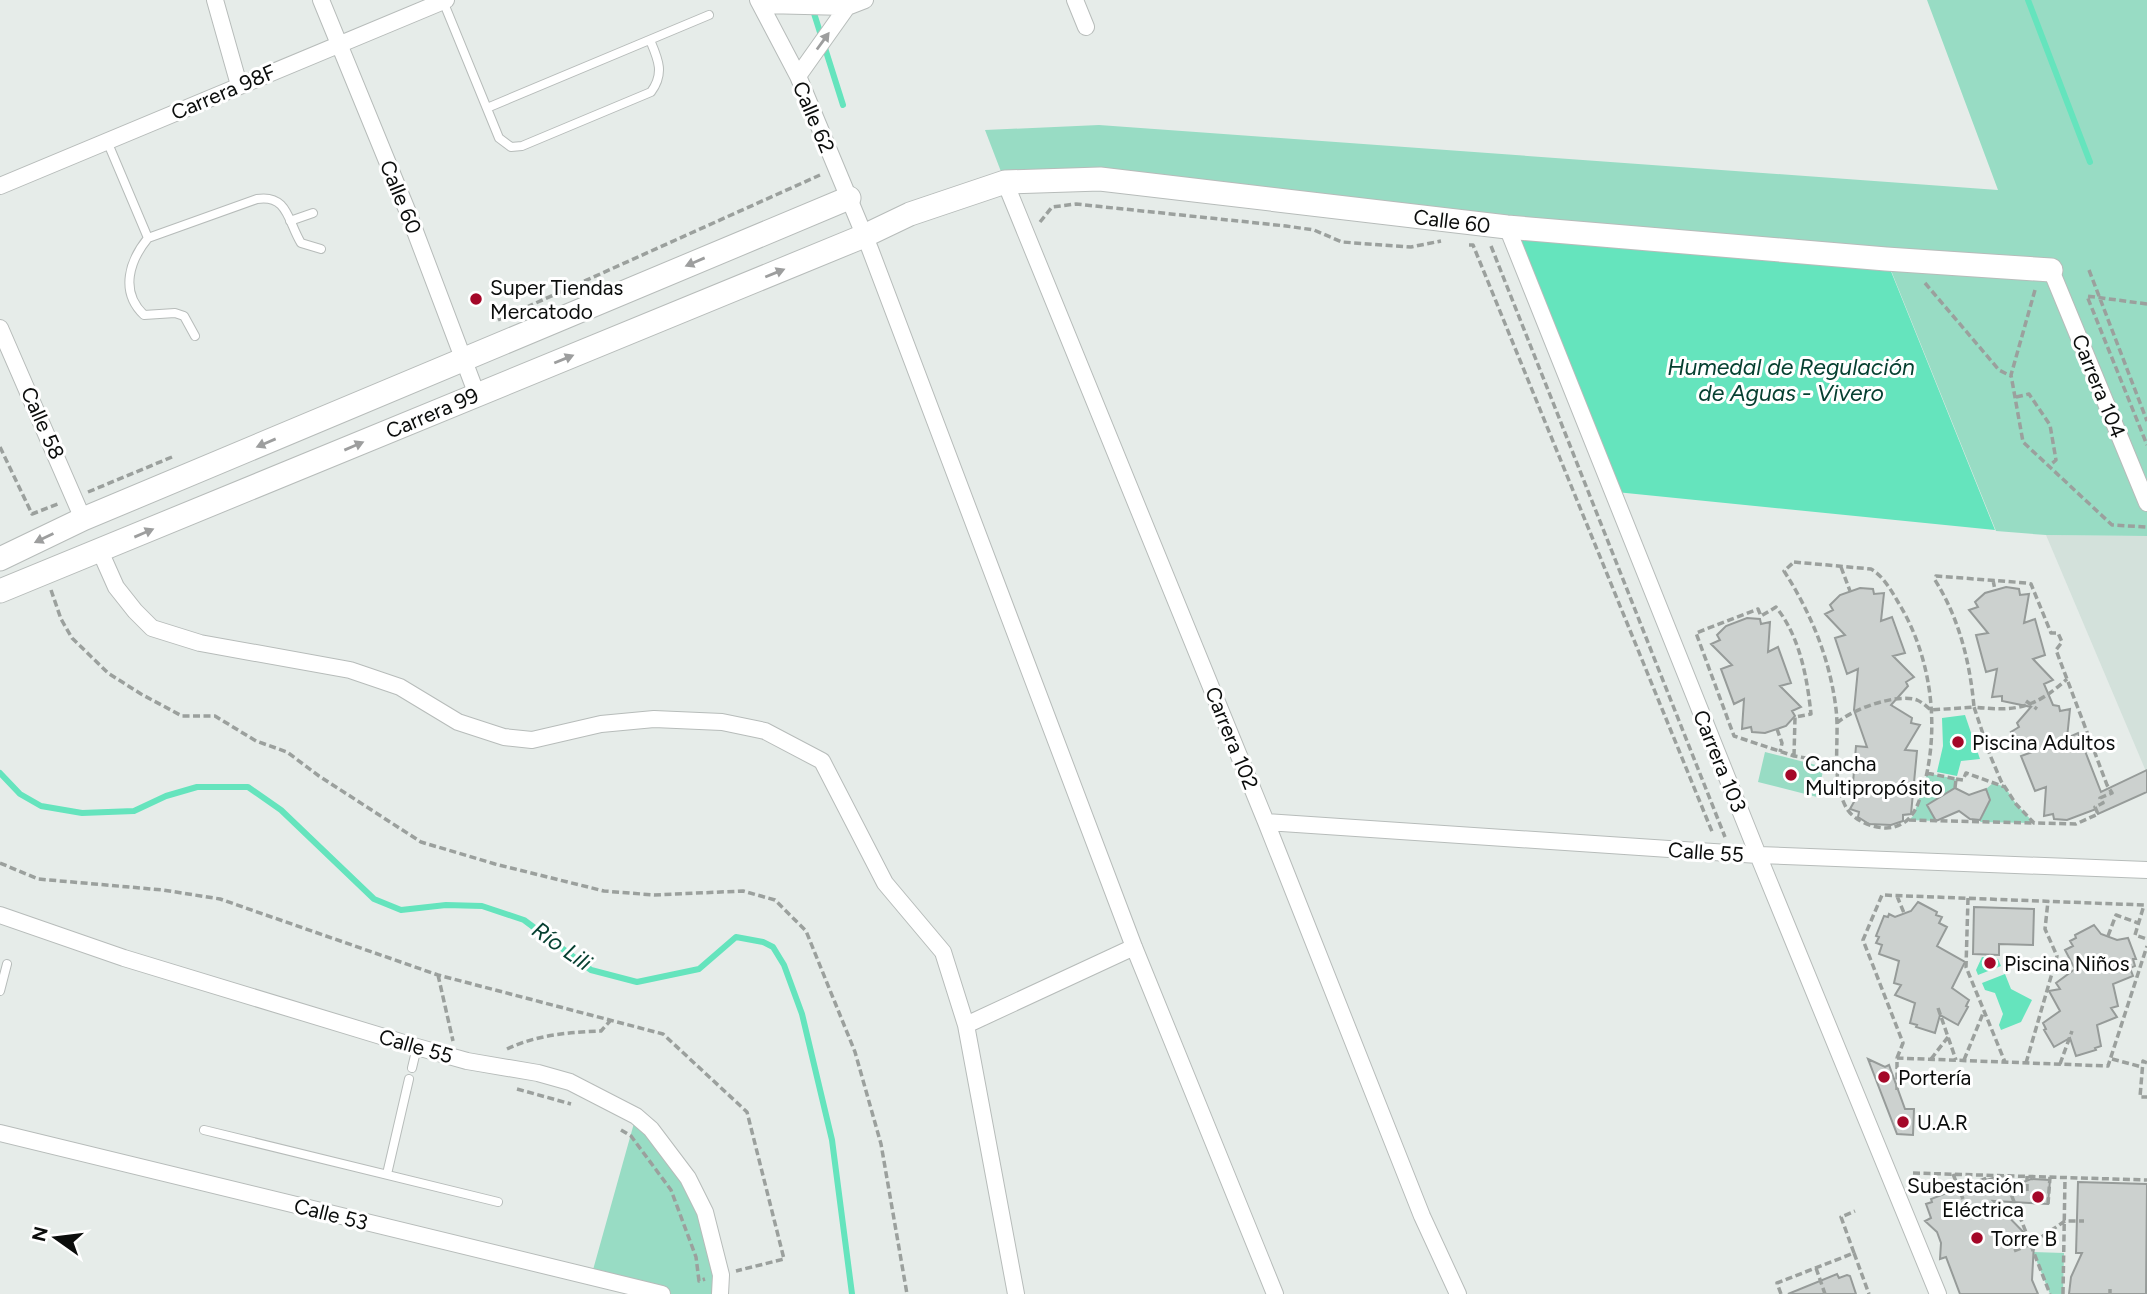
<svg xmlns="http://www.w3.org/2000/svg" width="2147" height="1294" viewBox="0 0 2147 1294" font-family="Figtree,sans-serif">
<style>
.built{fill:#d3e1db}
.green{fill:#98dcc4}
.water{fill:#65e4bd}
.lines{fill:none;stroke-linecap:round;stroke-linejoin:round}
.stream{stroke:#65e4bd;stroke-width:6}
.building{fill:#ccd1cf;stroke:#969b99;stroke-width:2}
.lane-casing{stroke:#b7bcba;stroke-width:10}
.street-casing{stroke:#b7bcba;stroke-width:18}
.secondary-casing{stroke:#b7bcba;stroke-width:25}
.path{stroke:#9ba09d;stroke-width:3.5;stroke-dasharray:7 3.5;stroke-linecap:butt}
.lane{stroke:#fff;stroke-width:8}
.street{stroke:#fff;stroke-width:16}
.secondary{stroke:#fff;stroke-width:23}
.oneway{fill:#9d9e9e}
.poi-dot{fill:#a40728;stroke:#fff;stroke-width:2.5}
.labels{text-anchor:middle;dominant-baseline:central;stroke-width:6;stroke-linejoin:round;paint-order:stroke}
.street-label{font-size:21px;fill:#0b0d0c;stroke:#fff}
.poi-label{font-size:21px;fill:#0b0d0c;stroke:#fff;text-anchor:start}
.water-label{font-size:23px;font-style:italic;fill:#064031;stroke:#fff}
</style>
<rect width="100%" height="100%" fill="#e6ece9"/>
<path class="built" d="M2046,535L2147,536V774L2145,769Z"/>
<path class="green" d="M1927,0H2147V536L2046,535L1996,531L1886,258L1005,182L985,130L1099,125L1998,190Z
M1765,752L1824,767L1817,797L1758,782Z
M1927,773L1956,779L1955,788L1927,805L1936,821L1909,820L1914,815Z
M1993,783L2005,787L2016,804L2034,823L1980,822L1990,800L1986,789Z
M636,1116L688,1178L720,1294H662L591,1277Z
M2033,1252L2064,1253L2063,1294H2050Z"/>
<path class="water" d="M1507,227L1886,259L1995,530L1616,492Z
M1965,715L1980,759L1961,761L1957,776L1937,772L1943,746L1942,718Z
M1982,957L1998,959L2001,966L1978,975L1976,970Z
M2005,974L2011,989L2032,1000L2021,1022L2001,1030L1999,1025L2003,1014L1995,993L1985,990L1982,983Z"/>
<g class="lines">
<path class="stream" d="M2028,0L2090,162
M812,7L843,105
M0,773L20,794L41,806L82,813L134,811L166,796L197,787H248L281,810L374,899L401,910L446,905L482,906L524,920L591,970L637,982L699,969L736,937L763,942L773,947L784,965L802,1014L832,1140L852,1294"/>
</g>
<path class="building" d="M2006,587L2019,589L2020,595L2029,594L2024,623L2035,619L2045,655L2033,659L2053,680L2044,684L2053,705L2059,706L2060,711L2070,709L2067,738L2078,733L2101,792L2147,770V792L2098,814L2096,809L2067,820L2054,819L2053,814L2044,816L2046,787L2035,791L2021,756L2032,752L2011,732L2019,727L2017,723L2031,707L2002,701V696L1992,697L1997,669L1986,672L1976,635L1988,633L1969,610L1978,607L1975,602L1985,593Z
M1860,588L1873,589L1874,594L1884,593L1881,621L1892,617L1905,653L1893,656L1914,677L1906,682L1908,686L1891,705L1912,718L1911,723L1920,725L1905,750L1917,751L1911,814L1903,815V821L1891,825L1869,824L1858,817L1859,812L1850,809L1864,784L1853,783L1856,746L1867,747L1854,710L1858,669L1847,674L1835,638L1845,635L1825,614L1833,610L1830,605L1840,595Z
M1747,618L1760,619L1761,624L1770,622L1768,652L1778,647L1791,683L1780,686L1801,707L1792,711L1795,716L1786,726L1765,733L1752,732L1751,727L1742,729L1744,699L1734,704L1721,669L1732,665L1711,644L1720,640L1717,635L1726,626Z
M1955,788L1969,795L1986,789L1990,800L1980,820L1970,819L1959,811L1936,821L1927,805Z
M1918,902L1937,912L1936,915L1942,917L1939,923L1947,927L1937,946L1965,962L1952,988L1969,1000L1966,1006L1968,1007L1958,1025L1940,1015L1935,1033L1916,1027L1917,1025L1910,1023L1915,1003L1895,995L1901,985L1894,983L1899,961L1879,954L1882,945L1876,943L1879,937L1876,936L1884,916L1888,917L1889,914L1895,917L1911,911Z
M1974,907L2034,909L2033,945L1999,944V955L1973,954Z
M2094,925L2101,934L2117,940L2128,938L2136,959H2133L2135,966L2130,968L2133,976L2113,984L2118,1006L2111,1008L2117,1017L2097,1025L2101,1046L2095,1048L2096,1050L2076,1056L2070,1038L2054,1047L2044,1030L2046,1029L2043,1023L2060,1011L2049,991L2060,989L2056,983L2075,969L2065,950L2073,946L2070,941L2076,938L2075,935Z
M1868,1059L1885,1067L1889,1065L1905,1109H1914L1913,1135L1897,1134Z
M1985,1178L1986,1180L1993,1178L1998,1192L2031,1179L2050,1180L2048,1204L1993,1201L2034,1243L2032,1280L2038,1294H1960L1946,1257L1940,1259L1941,1243L1937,1232L1925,1221L1931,1218L1926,1204L1932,1202L1931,1199Z
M2078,1182L2147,1184L2146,1294H2069L2071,1277L2082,1253H2076Z
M1837,1274L1839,1278L1847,1275L1850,1276L1856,1294H1788Z"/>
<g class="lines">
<defs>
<path id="lane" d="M443,1L499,138L511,147L522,146L651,92C665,73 658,59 650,40
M487,108L709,15
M107,141L148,238
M290,221L313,213
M195,336L184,316L175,313L144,315C119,291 130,260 148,238L257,199C288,194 288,222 301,243L321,249
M0,991L7,964
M412,1068L417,1047
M204,1130L498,1202
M387,1174L409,1079"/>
<path id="street" d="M215,0L239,85
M321,0L407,210L477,395
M758,0L798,76L870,249L1134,947L1275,1294
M1075,0L1086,27
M761,5L847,7L865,0
M798,76L847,7
M1005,182L1266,822L1422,1216L1458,1294
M0,186L446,0
M1507,227L1758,855L1938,1294
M2051,270L2147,503
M0,328L83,519
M100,551L116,587L135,611L152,628L200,643L350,670L400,687L458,722L504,737L532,740L601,724L654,719L722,722L765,731L822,761L885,883L943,952L966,1025
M1266,822L1758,855L2147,870
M0,915L124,958L417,1047L467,1061L538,1073L570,1082L636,1116L651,1129L688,1178L705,1212L721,1275L720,1294
M0,1133L662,1294
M1016,1294L966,1025L1134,947"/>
<path id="secondary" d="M0,559L83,519L849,198
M0,591L864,236L910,214L1005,182L1100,179L1507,227L1886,259L2051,270"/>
</defs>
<use href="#lane" class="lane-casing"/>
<use href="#street" class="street-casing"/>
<use href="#secondary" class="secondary-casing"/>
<path class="path" d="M1040,222L1052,207L1076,204L1286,226L1314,230L1342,242L1411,247L1441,241
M1469,245H1473L1713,834
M1491,246L1725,837
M2089,270L2147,421
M1925,283L1999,370L2011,376
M2035,290L2011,375L2023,442L2112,525L2147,527
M2147,304L2087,296L2147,445
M498,320L820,175
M2016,397L2029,394L2050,425L2056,460L2049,466
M0,447L32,514L58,504
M88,492L172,457
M1794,562L1871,569C1883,576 1891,590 1898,602C1932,657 1941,730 1922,792C1917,808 1912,822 1894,827C1879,831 1855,822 1847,809C1830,780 1840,742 1836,709C1830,659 1811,613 1784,571Z
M1841,567L1850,591
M1993,580L1995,590
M51,590L61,619L72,638L108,673L141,694L182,716H215L256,741L287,752L319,776L421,842L495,864L604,891L654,895L743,891L775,900L806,931L855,1052L881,1144L907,1294
M2026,701L2037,709
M1837,723C1852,709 1897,693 1917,700C1922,702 1927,707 1931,710L1974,707C1970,662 1959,618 1935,580L1936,576L2027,583L2031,584L2051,633H2058L2062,642L2056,650L2107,785L2112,793L2100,798L2103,803L2095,807L2098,814L2076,824L2034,823L2016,804L2001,781L1990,755L1974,707C2016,712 2035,708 2067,679
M1777,729L1782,743L1780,752
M1794,756L1795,717L1811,714C1807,677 1800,637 1776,607L1761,616L1758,609L1696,633L1734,736L1794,756L1837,763
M1927,773L1956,779L1955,788
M1956,779L1963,780L1966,773L2005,787
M1909,820L2032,823
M0,863L38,879L163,890L220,899L438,975L663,1034L747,1112L784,1259L736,1271
M1897,896L1904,913
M1968,898L1966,967L2005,1062
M2108,936L2116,915L2138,923
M438,975L453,1041
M1938,1008L1956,1060
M507,1049C536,1035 570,1032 601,1031L610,1021
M1897,1058L1903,1043L1863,940L1882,895L2144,905L2135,935L2147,939
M1931,1059L1948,1037
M2112,1059L2142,1067
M1964,1060L1984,1011
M2026,1063L2057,956L2045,929L2048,901
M2147,1063L2143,1061L2140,1097H2147
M2060,1064L2072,1031
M517,1089L571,1104
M1897,1090V1058L2108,1066L2147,946
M621,1130L631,1136L671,1190L696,1257L699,1281L705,1279
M1913,1173L2147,1180
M1953,1174L1963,1199
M2004,1176L2050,1294
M2027,1191V1176
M2048,1204L2050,1177
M2045,1229L2048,1240
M2014,1251L2031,1244L2065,1221H2084
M1854,1253L1841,1217L1855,1211
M1816,1268L1825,1294
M1781,1294L1777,1283L1854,1253L1869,1294
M2063,1294L2065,1178
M2110,1294V1289"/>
<use href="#lane" class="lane"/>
<use href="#street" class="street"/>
<use href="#secondary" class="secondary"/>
</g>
<defs><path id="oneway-solid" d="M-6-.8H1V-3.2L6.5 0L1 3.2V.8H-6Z" transform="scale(1.75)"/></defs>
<g class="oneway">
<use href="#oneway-solid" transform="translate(823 41) rotate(-54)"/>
<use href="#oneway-solid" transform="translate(695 262) rotate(157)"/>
<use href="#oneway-solid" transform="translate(775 273) rotate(-22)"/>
<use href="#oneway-solid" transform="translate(564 359) rotate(-22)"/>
<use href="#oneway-solid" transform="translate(266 443) rotate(157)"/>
<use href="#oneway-solid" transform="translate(354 446) rotate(-23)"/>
<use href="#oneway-solid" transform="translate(144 533) rotate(-23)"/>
<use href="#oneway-solid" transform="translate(44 538) rotate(154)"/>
</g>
<g class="poi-dot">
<circle cx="476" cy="299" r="7"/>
<circle cx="1958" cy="742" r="7"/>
<circle cx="1791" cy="775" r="7"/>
<circle cx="1990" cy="963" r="7"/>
<circle cx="1884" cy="1077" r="7"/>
<circle cx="1903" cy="1122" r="7"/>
<circle cx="2038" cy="1197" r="7"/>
<circle cx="1977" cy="1238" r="7"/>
</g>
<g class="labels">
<g class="street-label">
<text transform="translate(223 92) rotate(-23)">Carrera 98F</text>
<text transform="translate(814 117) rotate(67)">Calle 62</text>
<text transform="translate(401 197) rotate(68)">Calle 60</text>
<text transform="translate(1452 221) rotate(7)">Calle 60</text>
<text transform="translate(2099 386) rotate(68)">Carrera 104</text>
<text transform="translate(432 413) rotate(-23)">Carrera 99</text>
<text transform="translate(43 423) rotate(66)">Calle 58</text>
<text transform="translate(1232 738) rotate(68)">Carrera 102</text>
<text transform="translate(1720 761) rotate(68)">Carrera 103</text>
<text transform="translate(1706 852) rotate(4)">Calle 55</text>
<text transform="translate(416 1046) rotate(16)">Calle 55</text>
<text transform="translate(331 1214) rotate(14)">Calle 53</text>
</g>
<g class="poi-label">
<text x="490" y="287">Super Tiendas<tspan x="490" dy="24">Mercatodo</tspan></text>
<text x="1972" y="742">Piscina Adultos</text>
<text x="1805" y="763">Cancha<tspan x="1805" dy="24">Multipropósito</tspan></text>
<text x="2004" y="963">Piscina Niños</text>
<text x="1898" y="1077">Portería</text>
<text x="1917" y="1122">U.A.R</text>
<text x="2024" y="1185" text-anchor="end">Subestación<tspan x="2024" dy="24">Eléctrica</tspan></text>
<text x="1991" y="1238">Torre B</text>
</g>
<g class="water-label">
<text x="1791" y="367">Humedal de Regulación<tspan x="1791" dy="26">de Aguas - Vivero</tspan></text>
<text transform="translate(562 946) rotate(35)">Río Lili</text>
</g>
</g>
<g transform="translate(56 1238) rotate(284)" stroke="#ffffff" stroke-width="5" paint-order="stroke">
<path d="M0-5L12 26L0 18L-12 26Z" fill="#0b0d0c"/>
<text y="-10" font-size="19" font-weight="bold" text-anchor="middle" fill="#0b0d0c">N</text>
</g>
</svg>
